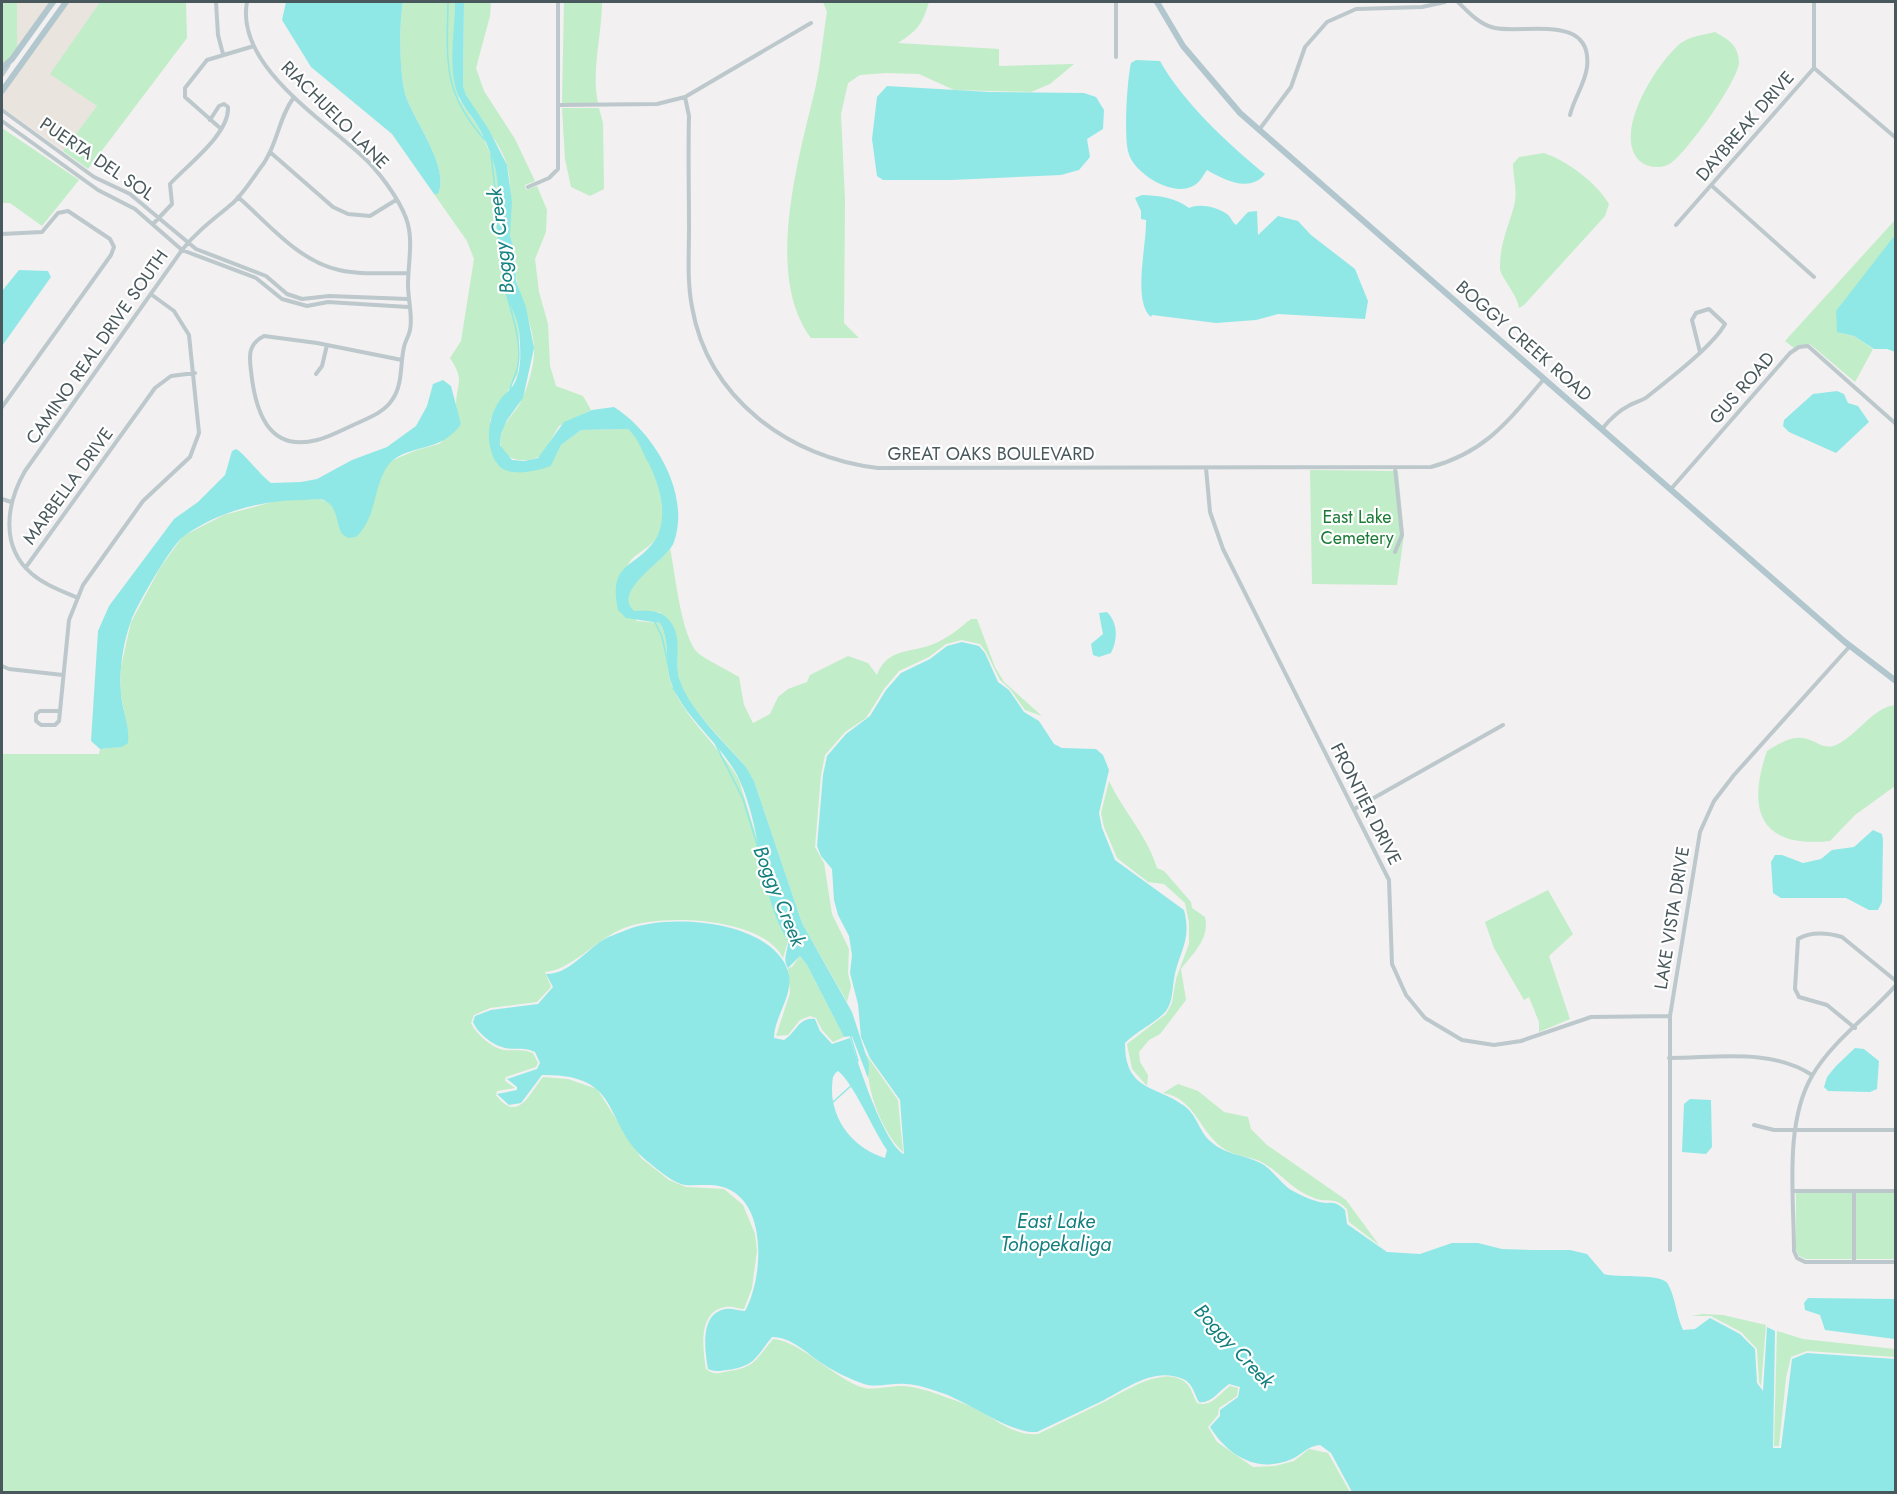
<svg xmlns="http://www.w3.org/2000/svg" width="1897" height="1494" viewBox="0 0 1897 1494" font-family="Jost,sans-serif">
<style>
.commercial{fill:#e9e4dd}
.green{fill:#c1edc8}
.water{fill:#90e8e6;fill-rule:evenodd}
.lines{fill:none;stroke-linecap:round;stroke-linejoin:round}
.stream{stroke:#90e8e6;stroke-width:1.5}
.minor{stroke:#bcc8cc;stroke-width:4}
.secondary{stroke:#bccbd1;stroke-width:5}
.primary{stroke:#b1c6cd;stroke-width:6}
.labels{text-anchor:middle;dominant-baseline:central;stroke-width:4.5;stroke-linejoin:round;paint-order:stroke}
.street-label{font-size:18px;fill:#49585c;stroke:#fff}
.park-label{font-size:18px;fill:#1c7b36;stroke:#fff}
.water-label{font-size:20px;font-style:italic;fill:#12807e;stroke:#fff}
</style>
<rect width="100%" height="100%" fill="#f2f0f0"/>
<path class="commercial" d="M17,2H57L17,48Z
M63,2H100L51,74L97,106L63,151L2,107V95Z"/>
<path class="green" d="M2,2H17V48L2,66Z
M100,2H186L187,38L88,169L63,151L97,106L50,74Z
M403,2H455L454,65L459,99L478,126L493,160L499,182V247L505,272L504,286L513,304L519,327L518,374L490,420V445L497,464L514,472L551,466L561,445L581,430L628,429C649,448 667,499 661,527C658,545 641,549 631,560C623,570 620,592 617,604L637,621L660,623C671,643 664,666 672,686C687,721 720,747 739,780L788,941L783,958C763,917 661,913 624,928C596,939 572,970 545,972L551,987L537,1002L490,1008L474,1015L471,1023C476,1034 492,1048 504,1050C515,1051 524,1049 533,1053L538,1063L536,1067L506,1077L505,1081L515,1088L497,1091L496,1095C518,1124 529,1094 543,1077L568,1079L597,1089L641,1158L669,1180L686,1187L724,1189L743,1205L755,1234L757,1250L752,1288L744,1309C737,1309 732,1305 725,1307C697,1312 703,1350 706,1369C712,1374 717,1374 724,1372C755,1368 754,1362 773,1339C801,1341 834,1379 864,1388C872,1390 892,1386 901,1386C914,1386 933,1392 945,1397C957,1401 969,1405 979,1411C998,1421 1015,1436 1038,1434C1059,1424 1079,1414 1100,1404C1120,1395 1163,1363 1186,1383C1192,1388 1193,1397 1197,1403C1211,1408 1219,1394 1230,1386L1238,1388L1237,1396L1219,1408L1218,1415L1208,1427L1217,1442L1253,1467L1275,1466L1294,1461L1309,1449L1328,1453L1350,1492H3L2,754H99L100,749L121,747L126,722L121,694V667L131,622L160,568L183,536L224,515L280,500L319,499L328,502L335,509L393,460L417,450L439,444L461,424C459,418 456,410 456,404C457,381 465,381 450,358L461,341L474,259L467,241L434,194H438C450,168 416,124 407,99C399,79 399,23 403,2Z
M464,2H491L490,16L476,68L484,91L515,139L535,181L525,185L526,190L537,186L547,210L546,232L535,259L539,292L548,324L550,366L556,386L583,396L591,410L559,426L542,455C525,466 496,460 501,436C503,423 513,415 519,405C527,391 535,365 534,348C533,325 522,304 517,282C515,273 517,264 515,255C513,243 508,233 509,219C510,201 512,184 507,165C499,136 470,115 463,86Z
M564,2H602C602,33 591,72 598,103H562Z
M823,2H929C922,25 918,30 898,43L999,49V66L1074,64L1050,84L1031,92L954,90L919,74L886,73L860,75L848,83L841,114L845,200L844,323L859,338H811C763,274 800,155 816,85C821,61 823,36 827,12Z
M1715,32C1729,40 1738,45 1739,62C1739,80 1687,152 1671,163C1663,169 1649,168 1641,162C1610,136 1657,62 1681,43C1690,36 1704,35 1715,32Z
M562,108H599L603,123L604,189L590,196L571,187L565,159Z
M2,128L79,180L42,226L10,203H2Z
M1544,153C1567,161 1596,182 1609,204L1605,216L1524,305L1519,308C1517,293 1500,277 1500,268C1500,242 1508,229 1514,206C1518,192 1513,177 1513,164L1519,157Z
M1895,220V235L1841,333L1854,336L1873,349L1855,382L1810,344L1794,348L1785,341Z
M1310,470L1398,471L1404,535L1397,585L1312,584Z
M670,548C675,572 681,637 698,653C705,659 729,671 739,677L744,705L753,723L770,714L778,697L788,689L807,682L810,675L848,656L868,663L877,675C888,646 913,654 936,643C949,637 960,628 971,619H977L995,667L1004,682L1042,716L1025,710L1010,689L1000,680L986,652L980,644L962,640L946,644L929,657L899,671L884,689L866,718L845,732L825,755L821,775L815,847L824,863L832,914L849,949L848,973L851,986L847,1002L802,923L754,781L746,767C726,743 700,719 684,692C669,665 689,632 659,612L633,611C613,591 661,563 670,548Z
M1895,705V786L1855,815L1830,841C1761,848 1746,812 1767,751C1779,744 1792,734 1807,739C1818,742 1825,751 1838,744C1858,734 1874,707 1895,705Z
M1109,781C1123,811 1147,835 1157,868L1164,871L1191,902L1192,908L1205,917C1210,939 1193,953 1181,969L1186,1000L1160,1034L1149,1040L1139,1052L1140,1062L1148,1075L1147,1086L1132,1069L1127,1044L1166,1014L1172,1003L1176,979L1189,944V923L1185,903L1164,884L1148,882L1117,858L1104,827L1101,813Z
M1548,890L1573,934L1549,956L1570,1019L1539,1032V1022L1529,997L1524,1000L1494,948L1485,922Z
M800,956L807,965L844,1037L833,1042L822,1030L816,1018L810,1016L800,1020L788,1035L776,1036L790,993L788,968L792,967Z
M865,1053L898,1100L903,1152C886,1137 872,1103 869,1081C867,1071 868,1063 865,1053Z
M1178,1084L1198,1091L1224,1112L1248,1117L1251,1129L1267,1145L1346,1200L1379,1245L1349,1222L1347,1209C1333,1195 1329,1204 1314,1198C1291,1189 1284,1176 1265,1164C1253,1156 1238,1157 1226,1150C1200,1135 1196,1098 1163,1093Z
M1796,1193H1852V1259H1806L1799,1256L1796,1250Z
M1856,1193H1895V1259H1856Z
M1703,1314L1723,1315L1766,1325L1761,1386L1759,1382L1757,1349L1741,1332L1711,1316H1691Z
M1777,1331L1803,1339L1895,1349V1357L1807,1351L1791,1357L1786,1378L1779,1446H1774Z"/>
<path class="water" d="M286,2H403C399,23 399,80 407,99C416,124 450,168 438,194H434L392,134L311,67L282,20Z
M455,2H464L463,86L466,95L489,130L507,165L512,202L510,235L515,253L516,281L526,307L534,348L523,398L507,420L501,434L500,445L512,460L524,461L538,458L564,422L592,410L614,407C654,432 691,494 674,542C668,560 611,590 634,611C646,611 659,609 668,619C684,635 674,659 679,678C687,707 726,744 746,767L754,781L802,923L852,1012L869,1064L868,1078L852,1036L844,1037L807,965L800,956L788,968C782,958 788,953 788,941C758,893 763,830 739,779C722,744 687,721 672,685C664,665 671,643 660,623L626,618L618,610C608,563 633,569 653,543C670,521 660,486 649,464C642,452 639,439 628,429L581,430L561,445L551,466C536,471 506,479 496,462C484,442 488,415 502,397C506,393 511,389 514,384C523,369 520,346 519,330C517,314 506,301 504,287C503,283 506,278 505,273C504,264 501,256 499,247C493,219 504,193 493,161C489,149 483,134 476,123C471,115 463,106 459,97C447,70 455,31 455,2Z
M1136,60L1160,61C1182,101 1229,145 1265,174C1250,193 1224,180 1207,170C1202,177 1200,183 1191,187C1170,196 1132,172 1128,151C1124,134 1127,80 1131,63Z
M887,86L990,92L1084,93L1096,97L1104,110L1103,129L1087,139L1090,157L1079,170L1061,175L951,180H883L877,176L872,139L877,97Z
M1142,195C1158,195 1176,198 1189,208C1199,203 1217,207 1227,214C1231,217 1232,222 1236,225L1248,212L1257,211L1258,235L1278,216L1298,221L1311,235L1355,269L1368,301L1365,319L1278,314L1256,320L1216,323L1152,315L1151,317C1132,301 1147,244 1146,220L1141,219V211L1135,198Z
M1895,235V352L1887,349H1874L1854,336L1837,332L1836,311Z
M19,270L48,271L51,277L2,346V291Z
M443,380L451,386L461,424C440,454 410,443 390,463C373,482 378,517 356,537L348,538L342,534C336,523 338,509 327,502C320,497 313,500 305,500C263,500 219,511 184,536C172,544 137,605 131,621C123,643 119,670 121,693C122,710 130,726 128,743L122,747L100,749L91,741L98,631L109,606L174,519L198,502L225,475L232,451L236,449C243,452 260,475 271,483L301,482L317,479L352,460L387,447L416,426L427,406L433,384Z
M1837,391L1844,394L1848,403L1858,406L1869,422L1836,453L1789,432L1783,426L1784,420L1813,394Z
M1107,612C1118,623 1118,639 1111,653L1099,657L1093,655L1091,644L1103,634L1099,613Z
M962,642L979,646L985,653L998,682L1009,690L1024,712L1039,721L1054,744L1062,748L1096,749L1103,755L1109,770L1099,813L1102,828L1115,860L1184,910C1192,941 1179,951 1174,979C1172,991 1173,1001 1166,1011C1157,1022 1137,1031 1125,1043C1125,1091 1155,1085 1183,1105C1197,1114 1198,1130 1210,1141C1226,1156 1246,1154 1264,1165C1274,1172 1281,1183 1291,1190C1299,1194 1308,1199 1316,1201C1330,1206 1332,1198 1345,1210L1347,1224L1387,1252L1420,1254L1452,1243H1478L1502,1249L1532,1250H1570L1587,1254L1604,1274C1618,1278 1662,1273 1668,1284C1676,1299 1676,1315 1683,1330L1695,1329L1710,1318L1740,1334L1755,1349L1757,1383L1763,1391L1767,1327L1775,1331L1773,1448H1781L1792,1359L1807,1353L1895,1359V1492H1352L1331,1453L1320,1445C1307,1446 1303,1454 1292,1459C1258,1474 1228,1456 1210,1427L1220,1416V1410L1238,1397L1240,1387L1229,1384C1219,1391 1211,1404 1199,1402C1194,1394 1193,1383 1183,1379C1153,1366 1125,1390 1100,1402C1079,1412 1058,1422 1037,1432C1012,1434 971,1404 945,1394C933,1390 917,1384 905,1384C892,1383 876,1388 864,1384C850,1379 835,1372 823,1364C806,1353 792,1337 772,1337C755,1358 755,1366 727,1370C720,1371 715,1372 708,1369C705,1351 699,1313 726,1309C732,1308 738,1311 745,1311C763,1279 768,1204 726,1188C713,1183 699,1186 685,1185C673,1183 657,1169 647,1161C601,1122 624,1074 542,1075L521,1103L509,1105L497,1094L517,1090V1087L507,1079L537,1069L540,1063L535,1052C523,1046 512,1051 502,1047C491,1044 477,1032 473,1022L475,1016L491,1010L538,1004L553,987L546,974C569,974 584,952 603,940C609,936 617,934 624,931C667,912 771,920 788,971C795,995 774,1016 774,1038L784,1040C796,1033 799,1016 815,1019L820,1031L832,1044L850,1038C857,1060 884,1145 904,1154L900,1100L870,1058L861,1037L858,1004L850,973L852,955L849,936L838,915L834,900L832,869L821,856L817,846L823,775L827,756L846,734L870,716L886,690L901,673L930,659L947,646ZM838,1071C853,1082 873,1130 887,1150L885,1158C854,1149 831,1120 832,1088C833,1080 831,1076 838,1071Z
M1873,830L1882,834L1883,840L1882,902L1878,910H1869L1846,898H1781L1773,893L1771,862L1775,855H1782L1803,863L1821,859L1832,850L1854,847Z
M1855,1048L1864,1049L1879,1061L1877,1089L1870,1092L1828,1091L1824,1087L1827,1077L1836,1066Z
M1690,1099L1711,1100L1712,1147L1706,1154L1682,1152L1684,1104Z
M1808,1298L1895,1299V1339L1825,1330L1820,1315L1805,1310L1804,1303Z"/>
<g class="lines">
<path class="stream" d="M448,2C447,61 442,92 485,140
M491,155L499,222
M501,253C499,292 524,328 518,366C516,374 512,382 510,389
M655,622L662,637L671,677
M673,688L684,704
M716,745L743,799L760,854
M850,1034L858,1061
M832,1103L853,1084"/>
<path class="minor" d="M216,2L218,35L223,54
M247,2C235,64 322,119 361,155C378,170 398,197 406,218C414,239 408,263 408,285C408,299 413,317 410,330C409,336 405,341 404,347C400,364 403,385 392,400C383,414 365,419 351,426C340,431 329,437 317,440C267,453 255,409 251,371C249,356 248,344 264,336L317,343L402,360
M1116,2V57
M1458,2C1468,12 1480,25 1495,28C1524,34 1593,13 1587,67C1585,84 1574,98 1570,115
M1814,68L1896,138
M685,97L689,116C688,153 689,191 689,229C689,255 687,281 692,307C708,398 789,458 878,468L1431,467C1486,452 1508,421 1544,379
M559,105L657,104L685,97L811,23
M2,110L94,177L130,194L196,249L266,276L287,294L302,299L329,296L408,299
M2,121L98,190L135,209L182,250L256,278L282,299L307,306L328,302L408,307
M220,128L185,97V88L207,60L254,46
M1259,130L1291,87L1305,47L1327,22L1356,9L1422,7L1445,2
M270,152L333,207L348,214L370,216L396,200
M1711,185L1814,277
M528,187L549,178L558,169V2
M238,197C268,223 298,261 339,270C361,275 385,273 408,273
M153,224L172,204L170,184C186,166 230,134 228,107L224,104L219,106L210,120
M1676,225L1814,68V2
M2,234L42,232L58,213L68,211L110,239L114,247L111,255L2,407
M316,374L322,366L327,345
M1602,429C1610,419 1618,411 1630,405C1635,402 1642,401 1647,397C1667,381 1713,346 1725,324L1709,309L1696,313L1692,320L1700,352
M1206,468L1210,512L1223,549L1389,880L1392,964L1406,995L1425,1018L1462,1040L1494,1045L1521,1041L1591,1017L1670,1016
M1671,489L1790,353L1799,347L1808,346L1896,424
M2,499L11,502
M1395,552L1402,535L1395,468
M26,567L155,388L171,376L195,373
M78,598C62,591 45,585 32,574C0,547 6,504 25,471L182,250C197,231 215,218 233,203C245,192 254,176 264,163C279,140 278,119 294,97
M2,666L9,669L63,675
M59,711H40L36,714V721L41,725H55L59,721L69,620L83,585L143,501L190,457L199,433L189,335L174,311L152,295
M1356,808L1503,725
M1896,985C1870,1015 1832,1041 1812,1076C1784,1124 1794,1197 1794,1251L1797,1258L1805,1262H1896
M1855,1028L1827,1005L1799,997L1795,989L1798,939C1811,931 1829,933 1842,937L1896,981
M1669,1058C1717,1058 1771,1048 1812,1075
M1754,1125L1774,1130H1896
M1794,1191H1896
M1854,1191V1261
M1670,1250V1016L1700,832L1714,801L1734,775L1850,646"/>
<path class="secondary" d="M2,74L8,65"/>
<path class="primary" d="M1157,2L1183,46L1240,113L1845,642L1896,681
M2,68L12,59L53,2
M2,91L66,2"/>
</g>
<g class="labels">
<g class="street-label">
<text transform="translate(335 115) rotate(45)">RIACHUELO LANE</text>
<text transform="translate(1745 126) rotate(-49)">DAYBREAK DRIVE</text>
<text transform="translate(97 159) rotate(34)">PUERTA DEL SOL</text>
<text transform="translate(1524 341) rotate(41)">BOGGY CREEK ROAD</text>
<text transform="translate(97 347) rotate(-55)">CAMINO REAL DRIVE SOUTH</text>
<text transform="translate(1742 388) rotate(-49)">GUS ROAD</text>
<text x="991" y="454">GREAT OAKS BOULEVARD</text>
<text transform="translate(68 486) rotate(-54)">MARBELLA DRIVE</text>
<text transform="translate(1366 804) rotate(63)">FRONTIER DRIVE</text>
<text transform="translate(1672 918) rotate(-81)">LAKE VISTA DRIVE</text>
</g>
<g class="park-label">
<text x="1357" y="517">East Lake<tspan x="1357" dy="21">Cemetery</tspan></text>
</g>
<g class="water-label">
<text transform="translate(501 241) rotate(-97)">Boggy Creek</text>
<text transform="translate(779 896) rotate(68)">Boggy Creek</text>
<text x="1056" y="1221">East Lake<tspan x="1056" dy="23">Tohopekaliga</tspan></text>
<text transform="translate(1234 1346) rotate(47)">Boggy Creek</text>
</g>
</g>
<rect width="1897" height="1494" fill="none" stroke="#49585c" stroke-width="6"/>
</svg>
